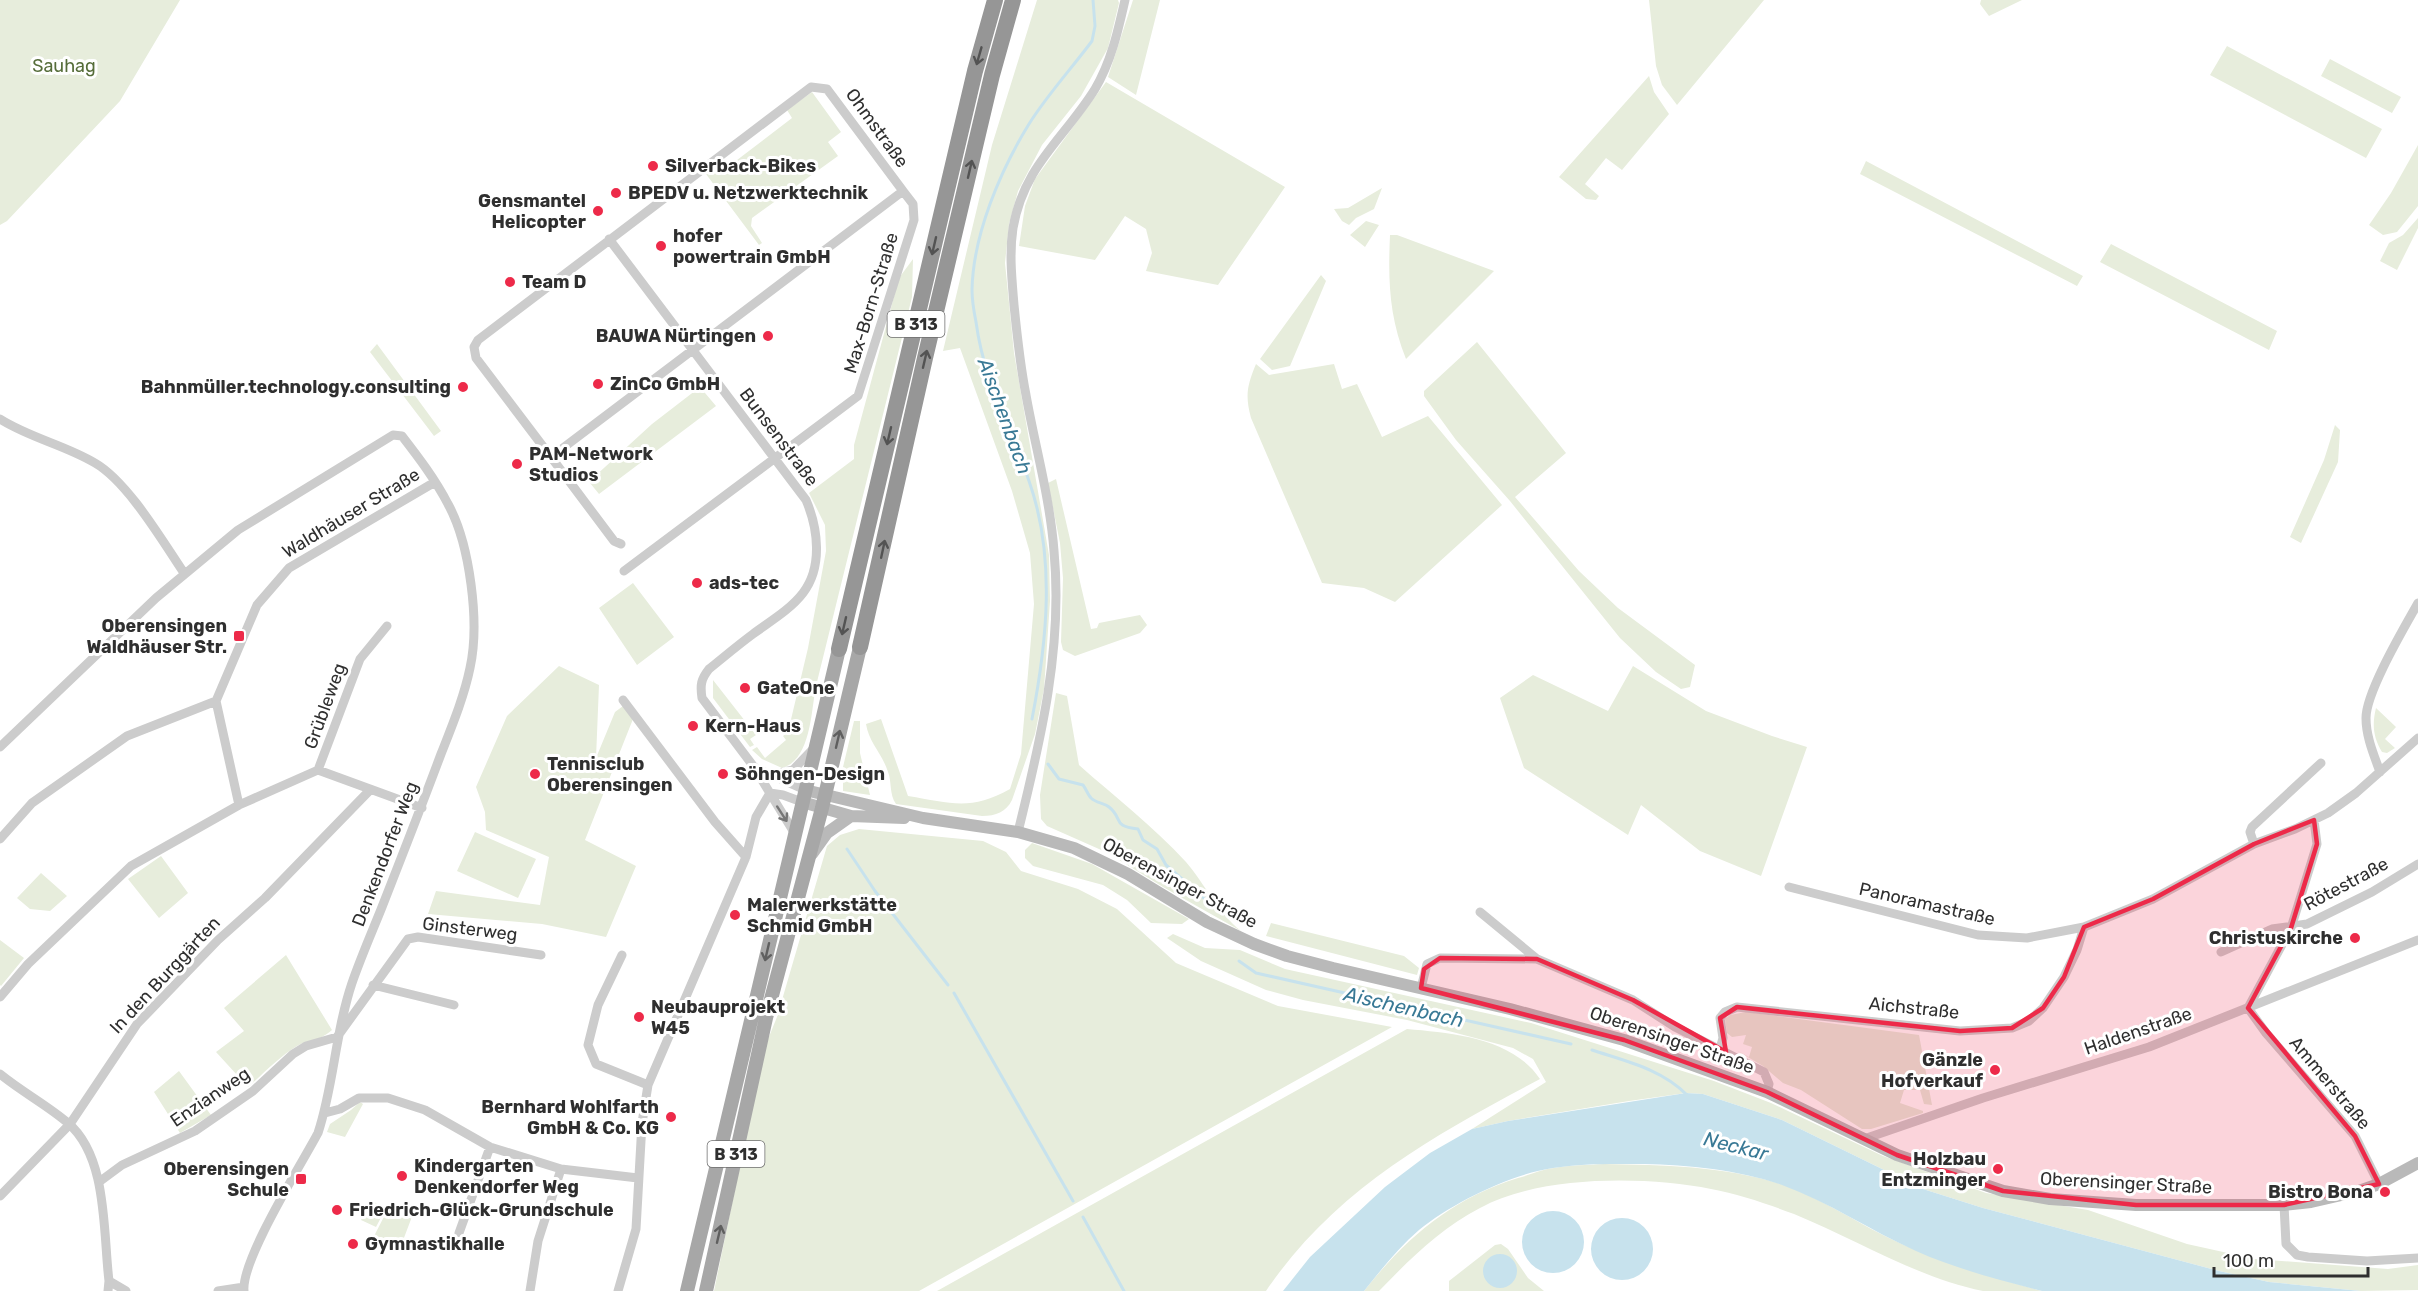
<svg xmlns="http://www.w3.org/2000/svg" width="2418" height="1291" viewBox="0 0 2418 1291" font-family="Rubik,sans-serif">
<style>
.green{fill:#e7eddc}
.water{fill:#c7e2ed}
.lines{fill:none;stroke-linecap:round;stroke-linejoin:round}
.stream{stroke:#c7e2ed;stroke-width:3}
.street{stroke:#ccc;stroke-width:9}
.secondary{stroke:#b9b9b9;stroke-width:12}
.primary{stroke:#a7a7a7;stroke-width:14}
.highway{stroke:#969696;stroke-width:16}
.oneway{stroke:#535353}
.oneway2{stroke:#5f5f5f}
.oneway3{stroke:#767676}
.marked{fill:#ed2a49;fill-opacity:0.2;stroke:#ed2a49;stroke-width:4.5;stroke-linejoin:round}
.poi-dot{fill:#ed2a49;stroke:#fff;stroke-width:2}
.labels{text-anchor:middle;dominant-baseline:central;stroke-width:6;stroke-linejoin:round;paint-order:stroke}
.shield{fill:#fff;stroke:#6d6d6d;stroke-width:1.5}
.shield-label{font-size:16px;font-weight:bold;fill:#2f2f2f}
.park-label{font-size:18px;fill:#566d3a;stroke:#fff}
.street-label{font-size:18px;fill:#2f2f2f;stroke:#fff}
.poi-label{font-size:18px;font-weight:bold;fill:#2f2f2f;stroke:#fff;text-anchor:start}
.water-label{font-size:20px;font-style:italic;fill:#397995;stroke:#fff}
</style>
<rect width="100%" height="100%" fill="#fff"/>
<path class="green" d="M0,0H180L120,101L7,221L0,225Z
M1037,0H1118L1119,3L1108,48L1081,96L1042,145L1018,191L1009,224L1005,263L1014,353L1049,555L1050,601L1044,689L1035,734L1012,800C1006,812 996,816 982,816L896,804C889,794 892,782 888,772C882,753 869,743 866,724L881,719L908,796C951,803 971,811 1010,789L1021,754L1034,604L1030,553L1012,491L960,348L943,351L992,145Z
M1133,0H1160L1136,95L1108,77Z
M1649,0H1764L1677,105L1662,85L1656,66Z
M1981,0H2022L1989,16L1980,4Z
M2227,46L2382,129L2366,158L2210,75Z
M2330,59L2401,97L2392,113L2321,76Z
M1649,76L1654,92L1669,114L1622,170L1606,158L1585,184L1599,196L1596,200L1586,199L1559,177Z
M1106,82L1285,187L1218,285L1146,271L1152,253L1146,229L1125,216L1095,260L1019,246L1025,206L1035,179Z
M812,92L841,132L828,142L838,156L752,218L751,226L762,243L759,245L706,174L714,167L720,173L792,118L787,110Z
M2418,145V206L2397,232L2383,235L2369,225L2391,193Z
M1866,161L2083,276L2077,286L1860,174Z
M1382,188L1374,209L1356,218L1349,225L1342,221L1334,209L1348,208Z
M2418,218V228L2397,270L2380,261L2389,243L2403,235Z
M1366,221L1379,225L1365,247L1350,235Z
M1390,235H1397L1494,271L1406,359C1389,316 1388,281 1390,235Z
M2111,244L2277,331L2269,350L2100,262Z
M913,259L912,297L816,686C811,711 811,760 782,768L762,759L752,750L757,747L765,758L786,740L783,736L788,732L808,648L826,551L825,525L809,493L854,459V445L899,278Z
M1321,275L1326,281L1290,366L1272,370L1260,359Z
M1477,342L1566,453L1515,497L1579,571L1618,608L1695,665L1690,687L1681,689L1656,672L1620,638L1510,501L1456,440L1424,396V391Z
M377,344L441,431L434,436L370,352Z
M1256,364L1269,375L1334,364L1342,389L1357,384L1382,437L1428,416L1502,505L1395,602L1364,588L1322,583L1251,418C1245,395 1247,386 1256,364Z
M700,387L716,406L599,494L590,483L593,478L652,424Z
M2335,425L2340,430L2338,462L2301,543L2290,537L2324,460Z
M1056,479L1091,629L1097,628L1099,623L1140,615L1147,625L1140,633L1075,656L1063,650L1061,642L1063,578L1060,543L1048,483Z
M633,583L674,637L637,665L599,608Z
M559,666L599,685L596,758L615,712L623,706L633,719L585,840L636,866L606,937L542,924L428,914L436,891L540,905L549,857L486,830L485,812L476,787L507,716Z
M1633,666L1706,711L1772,736L1807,747L1761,876L1700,851L1641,805L1628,835L1524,768L1500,698L1533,675L1608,711Z
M713,680L756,735L750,739L754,745L750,747L713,698Z
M1056,693L1067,696L1079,765C1115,797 1153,826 1186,862C1205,884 1218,913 1241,931L1163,887L1108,853L1047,826L1041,819L1040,795Z
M2376,708L2396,727L2385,739L2395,748L2387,753L2382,752C2373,737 2372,724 2376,708Z
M854,721H860V753L870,795L843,791V767Z
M859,829L983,841L1006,852L1021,871L1078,889L1117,909L1176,963L1278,1006L1392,1027L919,1291H714L764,1049L777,1017L827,846L840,835Z
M475,832L536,859L518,898L457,871Z
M1032,843L1092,864L1189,919L1182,924L1151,923L1127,900L1103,885L1033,866L1025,858V850Z
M161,856L188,893L159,918L128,879Z
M41,873L67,896L50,911L30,909L17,898Z
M1271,923L1404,956L1419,968L1417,975L1266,936Z
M1173,934L1205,948L1240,950L1285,969L1531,1023L1714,1081L1771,1103L1883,1156L1986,1193L2088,1210L2187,1244L2255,1259L2388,1269L2418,1265V1290L2361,1291L2269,1282L2219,1271L1983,1208L1923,1189L1782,1120L1703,1094L1686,1093L1629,1101L1508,1121L1472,1129L1546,1082L1533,1059L1513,1048L1407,1020L1303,1000L1266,990L1201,961L1167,938Z
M0,940L24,958L1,986L0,985Z
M286,955L332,1030C317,1043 311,1038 297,1046C279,1057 264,1073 248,1087L216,1052L244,1031L224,1008Z
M1746,1012L1919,1035L1932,1105L1924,1104L1920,1090H1904L1900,1103L1923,1111V1113L1871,1129H1862L1801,1090L1783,1083L1763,1066L1736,1050L1749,1057L1752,1047L1743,1044L1746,1035L1732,1037L1727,1033L1725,1019L1730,1015Z
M1407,1029C1452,1033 1513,1038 1540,1079C1435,1135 1335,1189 1266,1291H937Z
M179,1071L211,1115L180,1133L154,1092Z
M360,1102L363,1104L345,1137L327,1132L330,1124L351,1110Z
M1604,1164C1664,1165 1723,1166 1781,1184C1817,1196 1849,1218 1883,1235C1933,1260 1987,1276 2042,1291C2023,1291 2001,1291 1983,1291C1918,1278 1855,1239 1794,1214C1767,1204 1739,1194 1711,1189C1646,1176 1539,1175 1480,1208C1440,1229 1410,1259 1379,1291H1364C1407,1237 1451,1199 1518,1178C1530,1175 1542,1169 1554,1168C1570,1165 1588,1165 1604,1164Z
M370,1200L386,1208L376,1227L361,1220Z
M390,1205L413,1214L399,1251L372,1240Z
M1501,1244L1508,1249L1528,1278L1544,1291H1449V1281L1495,1245Z"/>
<path class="water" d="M1686,1093L1703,1094L1782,1120L1923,1189L1983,1208L2219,1271L2269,1282L2361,1291H2042C2000,1280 1956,1269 1916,1251C1871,1231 1829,1202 1782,1185C1740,1170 1688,1165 1644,1164C1614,1164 1583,1163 1553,1168C1511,1174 1452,1203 1419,1230C1398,1248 1381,1270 1364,1291H1283L1310,1257L1385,1187L1430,1153L1472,1129L1508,1121Z
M1522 1242a31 31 0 1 1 62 0a31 31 0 1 1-62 0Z
M1591 1249a31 31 0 1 1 62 0a31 31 0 1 1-62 0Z
M1483 1271a17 17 0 1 1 34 0a17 17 0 1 1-34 0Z"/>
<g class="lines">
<path class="stream" d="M1032,719C1047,642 1056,557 1029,481C1010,425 984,382 976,322C974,312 972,301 972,290C973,235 1000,171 1029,124C1047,95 1072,68 1092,41L1095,26L1093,0
M1048,764L1059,779L1083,785C1086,789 1088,795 1091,798C1096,803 1104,803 1109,807C1124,819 1111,826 1138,829L1143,840L1157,849L1166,865L1221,913
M847,849L875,891L948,985
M1239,961L1256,973L1571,1044
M954,993L1073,1201
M1592,1050C1625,1061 1662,1069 1687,1095
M1083,1217L1124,1291"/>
<path class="street" d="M811,87L827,89L903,191L551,457L476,358L474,347L478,340Z
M609,239L806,500C818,528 823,567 803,593C790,610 769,622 753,634C738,645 724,657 709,669C701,679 700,685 702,698L754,767L795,834
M0,419C30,438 65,445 95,463C128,482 163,542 184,573
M551,457L614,541L621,544
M624,571L858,396L914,220L913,204L903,191
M623,700L715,822L746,857
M0,747L156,598L238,530L393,435L402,436C419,458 435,479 448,504C470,544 480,623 470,668C464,697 452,726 441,754C422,805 402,856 382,907C372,932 361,957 352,983C335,1033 334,1085 318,1133C301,1165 241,1260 244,1291
M754,767L805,790
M318,770L360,659L387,626
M2380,772C2374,755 2366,737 2366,718C2366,692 2404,628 2418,603
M771,775L793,770L814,748
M770,793L783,795L802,802
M239,805L216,701L257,605L289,568L435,482
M2314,820L2317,844L2291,928L2248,1008L2266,1033L2355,1136L2379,1184
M1018,832C1041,739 1063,647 1054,551C1050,498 1035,446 1026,395C1020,365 1017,335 1014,305C1012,280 1009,254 1013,228C1024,165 1064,139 1095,89C1111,62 1118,31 1125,0
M0,839L32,803L127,736L216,701
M2254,844L2250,832L2252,827L2321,763
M1789,887L1978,935L2027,938L2084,927L2153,899L2254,844L2295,829L2328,813L2356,793L2418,738
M1480,912L1537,959
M2221,952L2272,929L2307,924L2372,892L2418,864
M622,955L598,1005L588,1045L596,1064L648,1085
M373,985L454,1005
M1421,988L1427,964L1440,958L1537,959L1633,1000L1675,1027L1764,1072L1769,1084L1767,1092
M0,997L28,964L131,866L239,805L318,770L422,808
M1720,1049L1723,1038L1720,1018L1725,1012L1737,1007L1960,1031L2012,1028L2029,1021L2043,1008L2064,977L2077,950L2084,927
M0,1074C22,1092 47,1105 68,1123C108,1157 103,1233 109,1281L108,1291
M325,1113L340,1109L359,1098H388L425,1110L490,1147L561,1169L638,1178
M1864,1139L1983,1098L2149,1047L2418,940
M99,1182L122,1165L195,1131L253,1091L293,1054L306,1046L337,1037L408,939L418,937L541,955
M0,1196L70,1124L137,1024L218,940L265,898L370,790
M2284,1205L2286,1244L2297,1255L2308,1257L2367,1261L2418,1258
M459,1233L490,1147
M109,1281L126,1291
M218,1291L244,1287
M530,1291L538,1241L561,1169
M618,1291L636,1229L642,1123L648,1085L746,857L756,817L770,793"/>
<path class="secondary" d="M805,790L923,818L1018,832L1074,848L1128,874L1207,922L1254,944L1287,956L1333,968L1510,1009L1624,1040L1767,1092L1897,1155L2003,1191L2050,1199L2136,1205H2284L2311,1202L2359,1191L2379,1184L2418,1163
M802,802L851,816L904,818
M812,854L827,833L851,816"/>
<path class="primary" d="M687,1291L839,649
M706,1291L766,1018L822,808L860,647"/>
<path class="highway" d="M860,647L925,358L992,75L1013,0
M839,649L975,71L995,0"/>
</g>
<defs><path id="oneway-shaft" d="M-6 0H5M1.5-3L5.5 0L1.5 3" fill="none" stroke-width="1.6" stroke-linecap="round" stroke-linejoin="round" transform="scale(1.5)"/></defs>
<g class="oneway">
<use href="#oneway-shaft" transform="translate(979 56) rotate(106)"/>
<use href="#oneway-shaft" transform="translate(970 169) rotate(-77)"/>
<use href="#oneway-shaft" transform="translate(934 246) rotate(103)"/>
<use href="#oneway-shaft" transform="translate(925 359) rotate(-77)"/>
<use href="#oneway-shaft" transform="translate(889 436) rotate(103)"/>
<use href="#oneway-shaft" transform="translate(883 549) rotate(-78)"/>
<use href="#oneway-shaft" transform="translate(844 626) rotate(103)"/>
</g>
<g class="oneway2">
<use href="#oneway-shaft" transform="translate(838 739) rotate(-77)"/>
<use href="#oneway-shaft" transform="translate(767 952) rotate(103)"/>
<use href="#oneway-shaft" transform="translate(719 1234) rotate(-77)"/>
</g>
<use class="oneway3" href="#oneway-shaft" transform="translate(782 814) rotate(57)"/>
<path class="marked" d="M2314,820L2317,844L2291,928L2248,1008L2355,1136L2379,1184L2284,1205H2136L2003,1191L1897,1155L1767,1092L1624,1040L1421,988L1424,969L1440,958L1537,959L1633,1000L1726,1052L1720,1018L1737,1007L1960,1031L2012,1028L2043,1008L2064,977L2084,927L2153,899L2254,844Z"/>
<g class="poi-dot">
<circle cx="653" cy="166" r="6"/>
<circle cx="616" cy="193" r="6"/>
<circle cx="598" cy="211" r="6"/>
<circle cx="661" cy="246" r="6"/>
<circle cx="510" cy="282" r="6"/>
<circle cx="768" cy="336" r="6"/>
<circle cx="598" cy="384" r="6"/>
<circle cx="463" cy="387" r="6"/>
<circle cx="517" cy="464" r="6"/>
<circle cx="697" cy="583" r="6"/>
<rect x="233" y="630" width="12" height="12" rx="3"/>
<circle cx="745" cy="688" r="6"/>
<circle cx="693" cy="726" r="6"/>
<circle cx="535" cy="774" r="6"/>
<circle cx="723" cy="774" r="6"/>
<circle cx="735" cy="915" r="6"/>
<circle cx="2355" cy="938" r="6"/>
<circle cx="639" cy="1017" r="6"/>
<circle cx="1995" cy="1070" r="6"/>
<circle cx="671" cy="1117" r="6"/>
<circle cx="1998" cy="1169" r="6"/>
<circle cx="402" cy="1176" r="6"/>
<rect x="295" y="1173" width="12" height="12" rx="3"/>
<circle cx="2385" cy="1192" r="6"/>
<circle cx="337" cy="1210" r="6"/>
<circle cx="353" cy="1244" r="6"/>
</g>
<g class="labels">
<g class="shield">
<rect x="887.5" y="311" width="57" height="26" rx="4.5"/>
<rect x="707.5" y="1141" width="57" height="26" rx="4.5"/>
</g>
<g class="shield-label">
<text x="916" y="324">B 313</text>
<text x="736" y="1154">B 313</text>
</g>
<g class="park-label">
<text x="64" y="66">Sauhag</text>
</g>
<g class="street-label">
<text transform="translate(877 128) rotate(54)">Ohmstraße</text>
<text transform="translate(871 303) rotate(-73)">Max-Born-Straße</text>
<text transform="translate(779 437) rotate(53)">Bunsenstraße</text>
<text transform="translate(351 513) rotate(-31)">Waldhäuser Straße</text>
<text transform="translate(325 706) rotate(-70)">Grübleweg</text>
<text transform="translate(385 854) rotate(-69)">Denkendorfer Weg</text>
<text transform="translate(1180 883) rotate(28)">Oberensinger Straße</text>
<text transform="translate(2346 884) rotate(-28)">Rötestraße</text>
<text transform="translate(1927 904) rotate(13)">Panoramastraße</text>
<text transform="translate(470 929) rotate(7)">Ginsterweg</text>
<text transform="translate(165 975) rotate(-47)">In den Burggärten</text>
<text transform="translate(1914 1008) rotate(6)">Aichstraße</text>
<text transform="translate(2138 1031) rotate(-19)">Haldenstraße</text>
<text transform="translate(1672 1040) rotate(19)">Oberensinger Straße</text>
<text transform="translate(2330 1083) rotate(50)">Ammerstraße</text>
<text transform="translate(210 1097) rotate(-34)">Enzianweg</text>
<text transform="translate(2126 1183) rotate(3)">Oberensinger Straße</text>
</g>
<g class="poi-label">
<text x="665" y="166">Silverback-Bikes</text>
<text x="628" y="193">BPEDV u. Netzwerktechnik</text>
<text x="586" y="201" text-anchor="end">Gensmantel<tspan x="586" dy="21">Helicopter</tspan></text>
<text x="673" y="236">hofer<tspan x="673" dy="21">powertrain GmbH</tspan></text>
<text x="522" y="282">Team D</text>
<text x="756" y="336" text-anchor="end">BAUWA Nürtingen</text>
<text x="610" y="384">ZinCo GmbH</text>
<text x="451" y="387" text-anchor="end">Bahnmüller.technology.consulting</text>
<text x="529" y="454">PAM-Network<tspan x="529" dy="21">Studios</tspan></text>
<text x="709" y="583">ads-tec</text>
<text x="227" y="626" text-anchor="end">Oberensingen<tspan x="227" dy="21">Waldhäuser Str.</tspan></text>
<text x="757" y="688">GateOne</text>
<text x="705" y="726">Kern-Haus</text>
<text x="547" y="764">Tennisclub<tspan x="547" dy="21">Oberensingen</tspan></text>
<text x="735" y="774">Söhngen-Design</text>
<text x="747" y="905">Malerwerkstätte<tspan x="747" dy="21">Schmid GmbH</tspan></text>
<text x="2343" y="938" text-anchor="end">Christuskirche</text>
<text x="651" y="1007">Neubauprojekt<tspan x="651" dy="21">W45</tspan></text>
<text x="1983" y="1060" text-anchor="end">Gänzle<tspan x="1983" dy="21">Hofverkauf</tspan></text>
<text x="659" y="1107" text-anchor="end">Bernhard Wohlfarth<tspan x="659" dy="21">GmbH &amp; Co. KG</tspan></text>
<text x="1986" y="1159" text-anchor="end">Holzbau<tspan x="1986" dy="21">Entzminger</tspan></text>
<text x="414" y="1166">Kindergarten<tspan x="414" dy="21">Denkendorfer Weg</tspan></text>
<text x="289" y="1169" text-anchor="end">Oberensingen<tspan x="289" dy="21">Schule</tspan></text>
<text x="2373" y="1192" text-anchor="end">Bistro Bona</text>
<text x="349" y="1210">Friedrich-Glück-Grundschule</text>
<text x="365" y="1244">Gymnastikhalle</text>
</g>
<g class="water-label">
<text transform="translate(1005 416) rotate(70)">Aischenbach</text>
<text transform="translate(1404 1007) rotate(13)">Aischenbach</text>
<text transform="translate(1736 1146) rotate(14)">Neckar</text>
</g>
</g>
<path d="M2214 1267v9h154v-9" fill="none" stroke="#2f2f2f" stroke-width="3"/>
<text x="2223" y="1267" font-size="18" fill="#2f2f2f" stroke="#ffffff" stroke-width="4.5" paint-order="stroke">100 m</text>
</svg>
